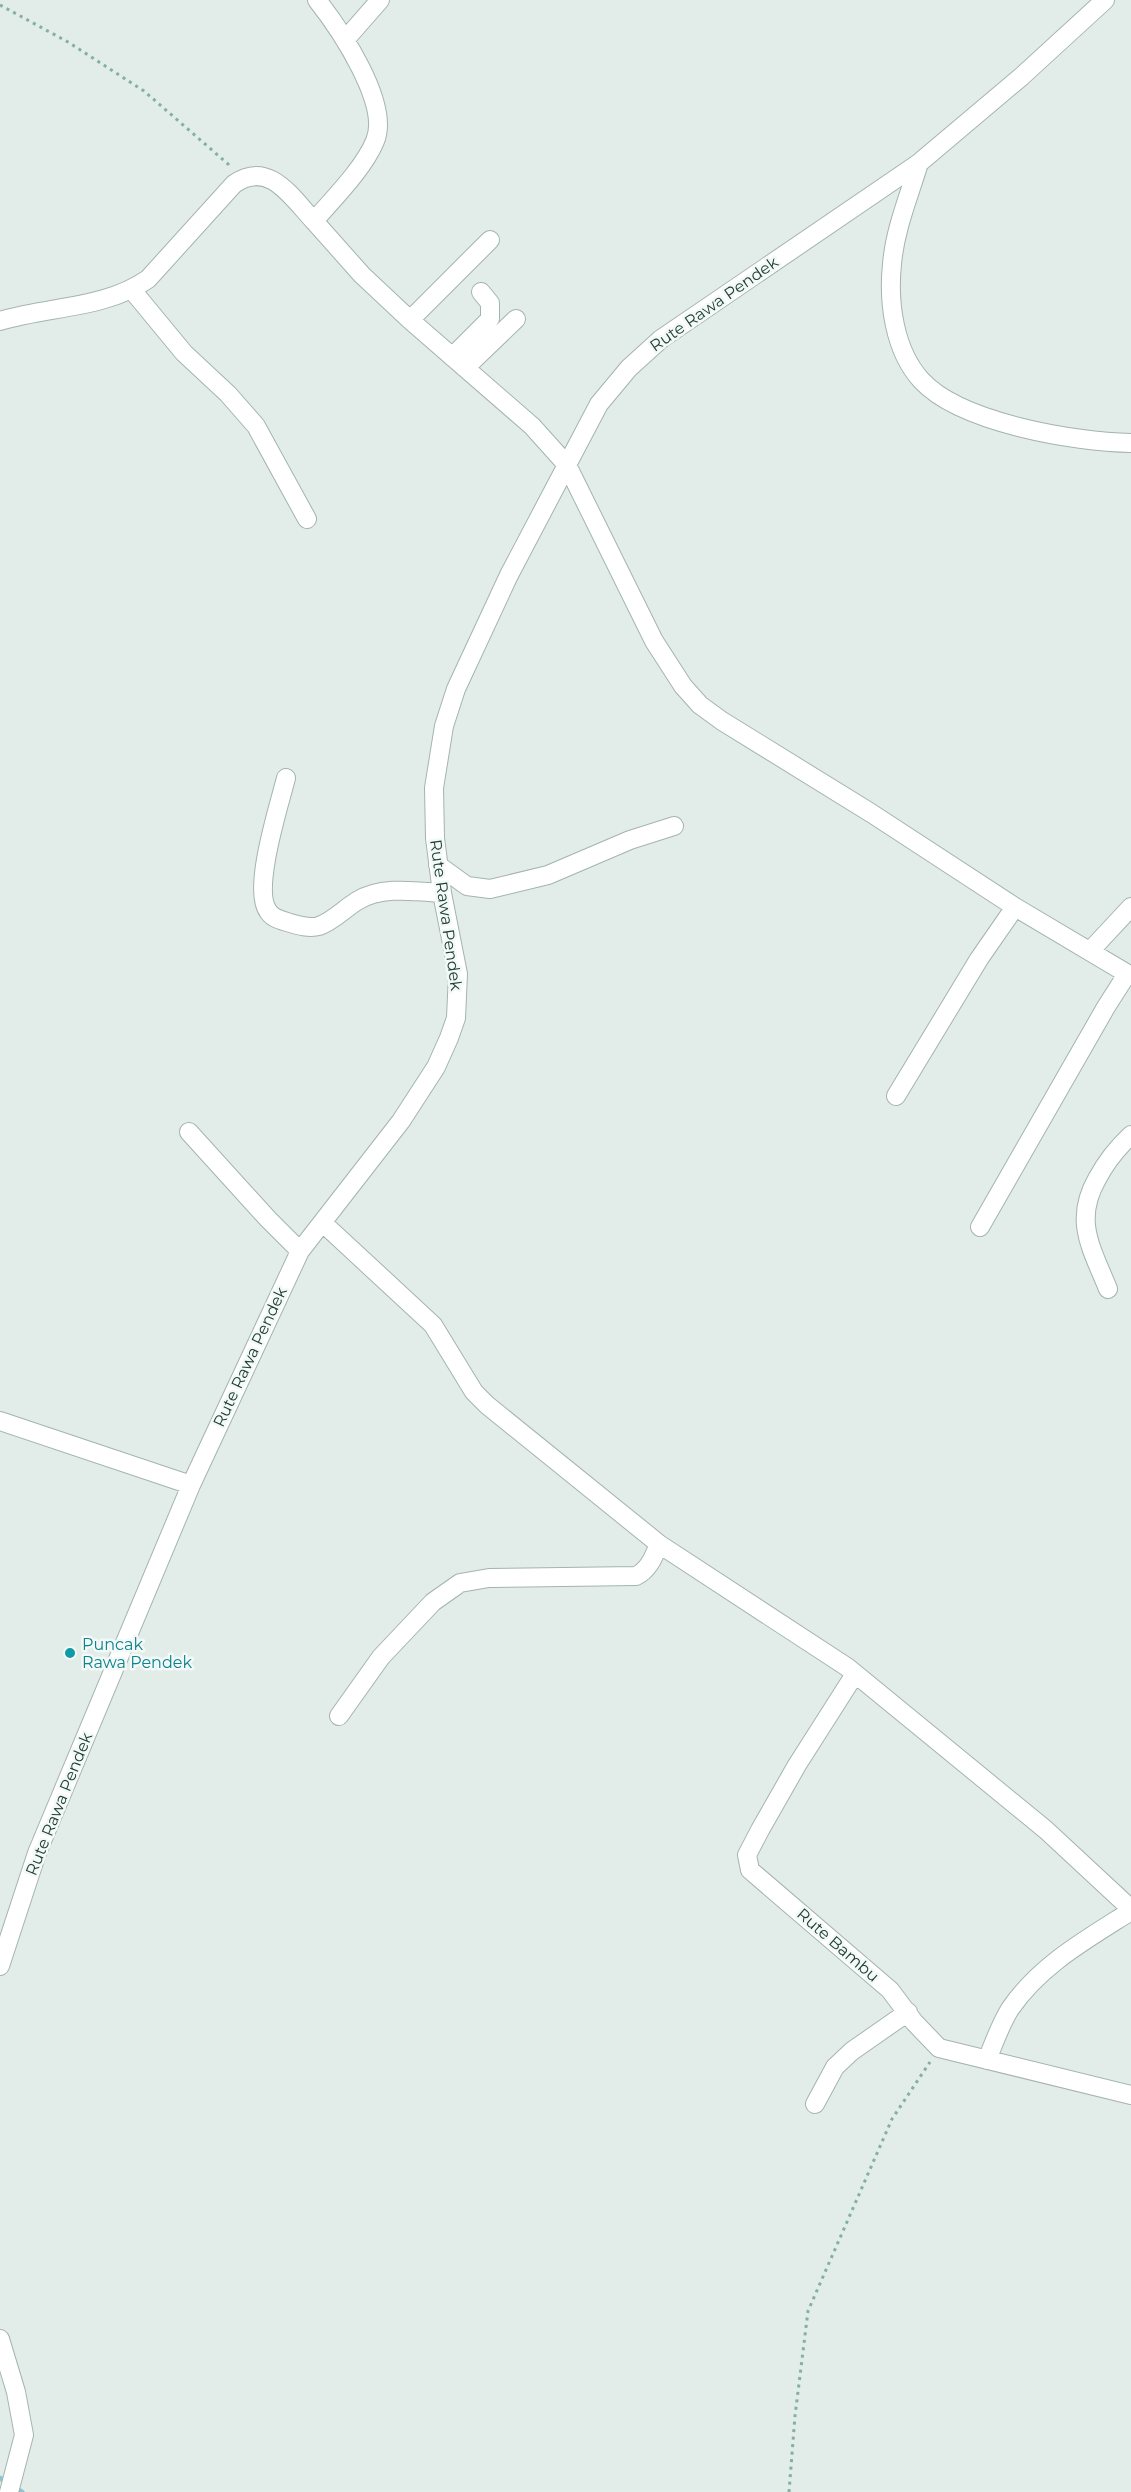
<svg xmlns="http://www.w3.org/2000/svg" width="1131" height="2492" viewBox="0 0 1131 2492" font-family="Montserrat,sans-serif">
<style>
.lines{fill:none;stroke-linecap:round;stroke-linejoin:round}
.stream{stroke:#89c5d2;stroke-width:5}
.minor-casing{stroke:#a4b4af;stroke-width:20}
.path{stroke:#82b0a3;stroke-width:3;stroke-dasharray:3 4.5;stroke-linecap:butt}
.minor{stroke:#fff;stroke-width:18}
.culture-dot{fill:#0f9aa8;stroke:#f2f9f6;stroke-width:2}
.labels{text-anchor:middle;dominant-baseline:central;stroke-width:5;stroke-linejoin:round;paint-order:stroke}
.street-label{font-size:16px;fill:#213d36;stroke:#f2f9f6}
.culture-label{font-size:16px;fill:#0d838f;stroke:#f2f9f6;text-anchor:start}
</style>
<rect width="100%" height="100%" fill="#e2ece8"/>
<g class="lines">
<path class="stream" d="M0,2478L22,2492"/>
<defs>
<path id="minor" d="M317,0C339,28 391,104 375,141C364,168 334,198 314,221L362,275L410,320L532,426L567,465L654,641L683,686L700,705L722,721L871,813L1015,907L1131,976
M345,40L380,0
M919,163C909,196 895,229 892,264C888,302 894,350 921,380C960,423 1075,442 1131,443
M132,290L184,353L228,394L256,426L307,519
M410,320L490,240
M0,321C49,306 105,309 148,279L234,184C269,159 292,198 314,221
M452,357L490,319V303L481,292
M465,368L516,319
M286,778C279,806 252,889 268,911C272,918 280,920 287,922C297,925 309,929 319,926C333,921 344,909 357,901C381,886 414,891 442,893
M438,865L467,886L490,889L548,875L630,840L674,826
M1090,951L1131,907
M896,1096L979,959L1015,907
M189,1132L268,1219L300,1251
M324,1224L433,1325L474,1392L487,1405L659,1544L847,1667L1046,1830L1131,1909
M980,1227L1106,1007L1127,974
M1108,1289C1092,1249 1073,1221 1097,1179C1106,1162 1117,1148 1131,1135
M0,1421L191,1485
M855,1674L797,1765L760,1830L747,1855L750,1870L890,1990L914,2022L939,2048L1131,2095
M339,1716L381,1657L433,1602L460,1583L489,1578L636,1576C649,1570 654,1556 659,1544
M0,1966L37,1853L191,1485L300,1251L401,1121L436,1067L449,1038L456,1018L458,974L442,893L435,838L434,788L444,726L456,689L509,575L599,404L629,368L661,339L919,163L1021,77L1105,0
M987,2060C994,2043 1000,2025 1010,2009C1040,1965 1087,1939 1131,1911
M815,2104L835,2067L852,2051L908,2012
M0,2339L16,2392L24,2435L9,2492"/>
</defs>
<use href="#minor" class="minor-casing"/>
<path class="path" d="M0,5L68,42L144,91L228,164L229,167
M789,2492L795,2416L808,2311L892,2119L930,2062"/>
<use href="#minor" class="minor"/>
</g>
<circle class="culture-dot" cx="70" cy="1653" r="6"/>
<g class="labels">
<g class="street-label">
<text transform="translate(714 304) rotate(-35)">Rute Rawa Pendek</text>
<text transform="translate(446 915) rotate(82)">Rute Rawa Pendek</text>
<text transform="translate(250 1357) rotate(-65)">Rute Rawa Pendek</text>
<text transform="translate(59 1804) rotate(-68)">Rute Rawa Pendek</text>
<text transform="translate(838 1945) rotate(41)">Rute Bambu</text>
</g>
<g class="culture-label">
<text x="82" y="1644">Puncak<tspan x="82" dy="18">Rawa Pendek</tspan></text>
</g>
</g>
</svg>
